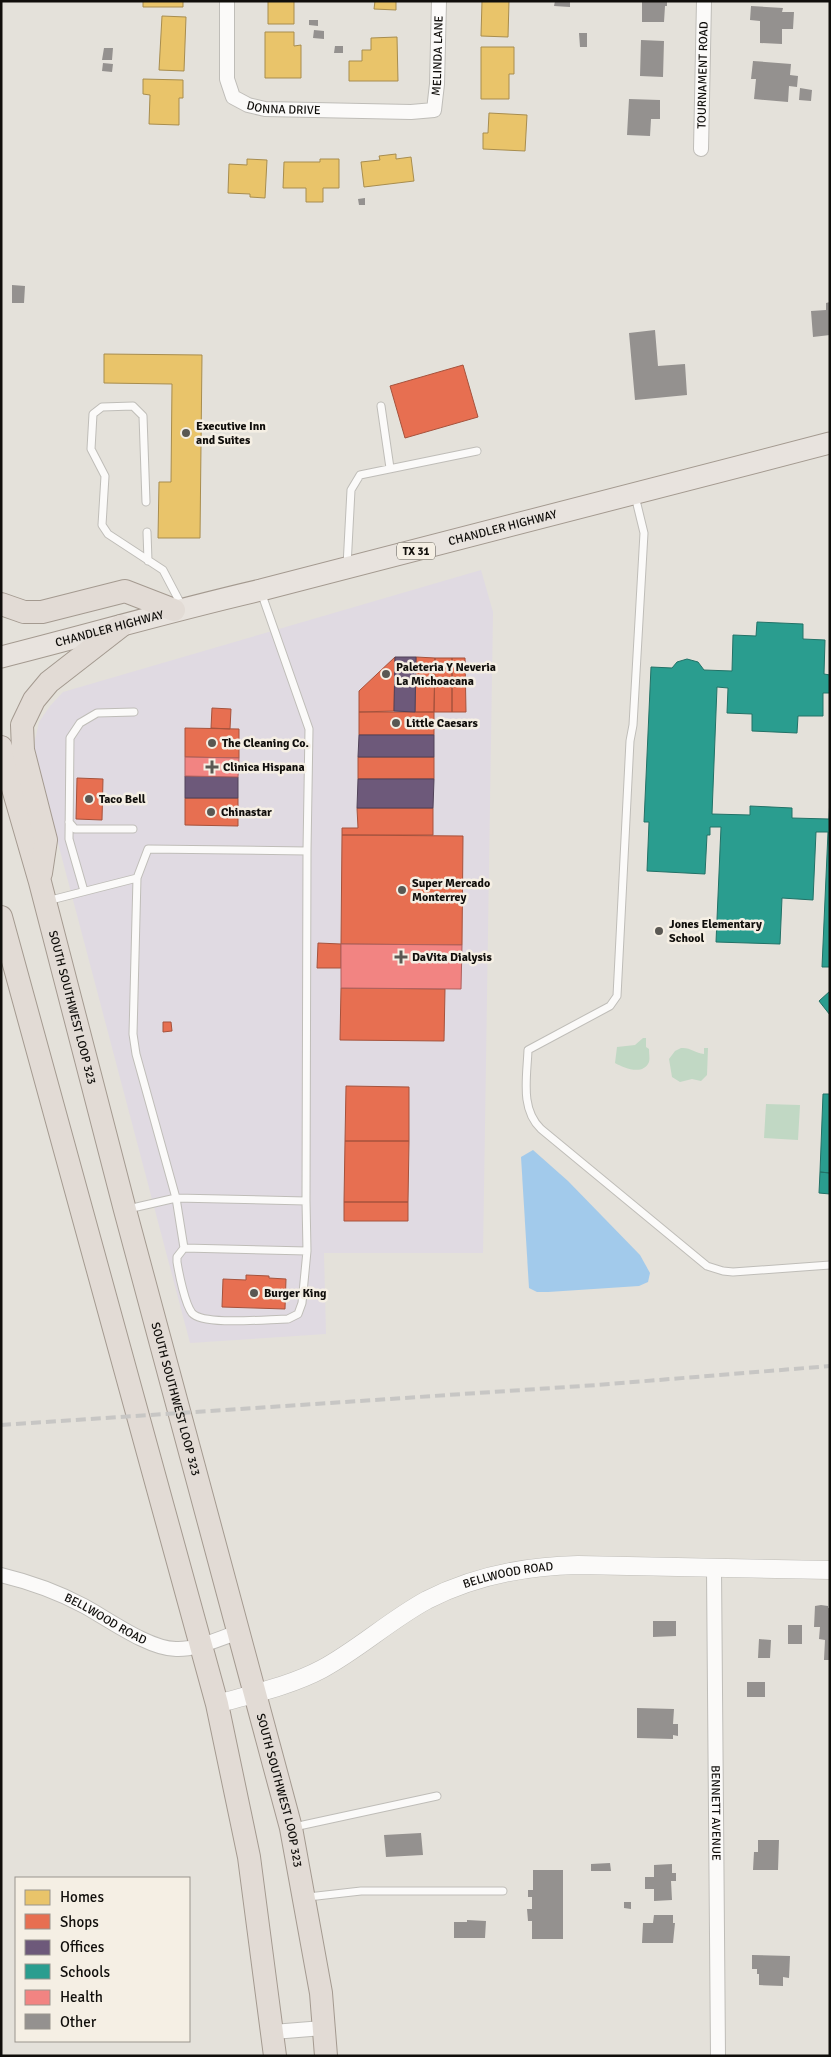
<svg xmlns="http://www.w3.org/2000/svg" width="831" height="2057" viewBox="0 0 831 2057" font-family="Signika,sans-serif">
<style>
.commercial{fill:#e0dae2}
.green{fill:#c1d8c4}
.water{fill:#a2caeb}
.homes{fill:#e9c46a;stroke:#a88d4e}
.shops{fill:#e76f51;stroke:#a6523c}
.offices{fill:#6d597a;stroke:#514259}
.schools{fill:#2a9d8f;stroke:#227267}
.health{fill:#f28482;stroke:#ae615e}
.building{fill:#94918f}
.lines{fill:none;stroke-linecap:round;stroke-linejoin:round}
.service-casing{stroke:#bfbdb8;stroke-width:9}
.minor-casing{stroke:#bfbdb8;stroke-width:16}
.tertiary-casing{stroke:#bfbdb8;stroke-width:19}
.primary-casing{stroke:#a49a90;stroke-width:23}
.trunk-casing{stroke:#a49a90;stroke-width:24}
.service{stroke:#fbfaf9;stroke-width:7}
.minor{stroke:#fbfaf9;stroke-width:14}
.tertiary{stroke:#fbfaf9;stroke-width:18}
.primary{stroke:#e8e3de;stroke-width:21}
.trunk{stroke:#e2dbd5;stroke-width:22}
.rail{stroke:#c7c6c4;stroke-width:4;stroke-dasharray:10 5;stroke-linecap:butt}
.poi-dot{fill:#5a5853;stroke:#f5efe4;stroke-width:2}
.labels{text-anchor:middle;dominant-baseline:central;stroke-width:5;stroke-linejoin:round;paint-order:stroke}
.shield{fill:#f5efe4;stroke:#55524c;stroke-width:1}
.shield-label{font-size:11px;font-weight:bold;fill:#100e0b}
.street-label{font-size:12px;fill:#100e0b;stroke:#f5efe4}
.poi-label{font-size:12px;font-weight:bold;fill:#100e0b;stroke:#f5efe4;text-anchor:start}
</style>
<rect width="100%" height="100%" fill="#e4e1da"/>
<path class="commercial" d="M481,570L493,612L483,1253H324L326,1334L190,1343L35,756V740L39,722L50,706L63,692Z"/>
<path class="green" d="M643,1038H646V1047L649,1049C649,1053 650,1059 649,1062C643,1076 624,1068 615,1063L617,1047L635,1045Z
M681,1048C690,1047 695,1053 704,1054V1048H708L707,1075L701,1081L692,1079L680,1082L672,1077L669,1059L675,1051Z
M766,1104L800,1105L798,1140L764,1138Z"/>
<path class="water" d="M533,1150L568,1181L640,1255L650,1273L648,1282L639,1286L548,1292H537L529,1288L521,1157Z"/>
<path class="homes" d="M143,1H183V7H143Z
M268,1H294V24H268Z
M375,1H396V10L374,9Z
M482,1H509L508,37L481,36Z
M162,16L186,17L184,71L159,70Z
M265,32H294V46L301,45V78H265Z
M397,37L398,81H349V61H362V50H371V38Z
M481,47H514V74H509V99H481Z
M143,79L183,80V98H179V125L149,124L150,95L143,94Z
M489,113L527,115L525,151L483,149V133H488Z
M396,154V159L411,157L414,181L364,187L361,162L380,160L379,156Z
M247,159L267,160L265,198L250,197V194L228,193L229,164L247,165Z
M320,159H339V188H323V202H306V188H283L284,162H320Z
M104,354L202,355L200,538H158L159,482H171L172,384L104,383Z"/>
<path class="shops" d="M463,365L478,417L405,438L390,386Z
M395,657L394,711L359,712V691Z
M416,657L435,658L434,712H415Z
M435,658H452V712H434Z
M452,658H465L466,712H452Z
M212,708L231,709L230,729L211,728Z
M359,712H434V735H359Z
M185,728L239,729V758L185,757Z
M358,757H434V779H358Z
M77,778L103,779L102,820L76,819Z
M185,798H238V826L185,825Z
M357,808H433V835H342V828H358Z
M342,835L463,836L462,945L341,944Z
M318,943L341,944V968H317Z
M341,988L445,989L444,1041L340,1040Z
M163,1022H171L172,1031L163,1032Z
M346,1086L409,1087V1141H345Z
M345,1141H409L408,1202H344Z
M344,1202H408V1221H344Z
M246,1275L269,1276V1278L286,1279L285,1309L222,1307L223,1279L246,1280Z"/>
<path class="offices" d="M395,657H416L415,712L394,711Z
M359,735H434V757H358Z
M185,776L238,777V798H185Z
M358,779H434L433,808H357Z"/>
<path class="schools" d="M757,622L803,624V639L825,640L824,674L830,675V693H823V716H798L797,733L752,731V714L727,713L728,688L717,687L712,814L750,815V806L792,808V818L829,819L830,796V967H822L828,832H816L813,900L782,898L780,944L716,942L721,827H710V835H707L705,874L647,871L649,822H644L651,667L672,668L677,662L687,659L698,662L704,670L732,671L733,635L756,636Z
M830,991V1015L819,1001Z
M823,1094H830V1173L820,1172Z
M820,1172L830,1173V1194L819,1193Z"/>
<path class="health" d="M185,757L239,758L238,777L185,776Z
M341,944L462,945L461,989L341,988Z"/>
<path class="building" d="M555,1H570V7L554,6Z
M642,1H667V6H665L664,22H642Z
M751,6L783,8L782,12H794L793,29H782V44L760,43V21L750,20Z
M309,20H318V26L309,25Z
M314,30L324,31V39L313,38Z
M579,33H587V47H580Z
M641,40L664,41L663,77L640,76Z
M335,46H343V53H334Z
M104,48H113L112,60H102Z
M753,61L791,64L790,75L798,76L797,87L789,86L788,102L754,99L756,79H751Z
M103,63L113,64L112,72L102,71Z
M800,88L812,90L811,101L799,100Z
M629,99L660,100V119H651L650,136L627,135Z
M365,198V205H359L358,199Z
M12,285L25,286L24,303H12Z
M830,302V335L813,337L811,311L826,310V303Z
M655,330L658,366L685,364L687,395L635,400L629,333Z
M821,1605L828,1606V1608H830V1660H824L825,1640L819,1639L820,1627H814L815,1606Z
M653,1621H676V1636L653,1637Z
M788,1625H802V1644H788Z
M759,1639L771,1640L770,1658H758Z
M747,1682H765V1697H747Z
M637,1708L674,1709L673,1724H678V1736L673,1735V1739L637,1738Z
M421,1833L423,1855L386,1857L384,1835Z
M758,1840H779L778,1870H753L754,1852H758Z
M610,1863L611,1871H591V1864Z
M672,1864V1873H676V1881H671L672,1900L654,1901V1889H645V1877H654V1865Z
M533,1870H563V1939H532V1921H528L527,1909H532V1897H528V1890H533Z
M624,1902H631V1909L624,1908Z
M654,1915H673V1923H675L673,1943H642L643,1923H653Z
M467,1920L486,1921L485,1938H454V1922H467Z
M752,1955L790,1956L789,1978L783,1977V1986L759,1985V1974H757V1969H752Z"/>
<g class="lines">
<defs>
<path id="service" d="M381,406L390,468
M635,496L644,533L633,725L630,741L617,996L610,1006L528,1050C527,1077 520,1109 541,1129L707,1266L723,1271L733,1272L830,1265
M146,502L143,416L133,406L102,407L93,414L91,449L105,476L102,525L108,534L163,570L183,608
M147,532L148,561
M347,566L351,490L360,475L477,451
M69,822L75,829H133
M84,891L69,839L70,738L80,723L97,713L134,712
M47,901L137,878
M306,1201L307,1251L184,1248L176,1198L136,1054L133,1034L137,878L148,849L307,851
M128,1209L176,1198L306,1201L307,851L309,729L261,592
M184,1248L177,1257V1262C179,1274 185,1304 192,1313C203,1326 269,1319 288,1319L298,1314L302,1303L307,1251
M294,1827L437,1796
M308,1897L361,1891H503"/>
<g id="minor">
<path id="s1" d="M227,1V79L233,97L248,105L265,109L411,112L434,110L437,84L439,1"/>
<path id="s2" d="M701,149L704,1"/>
<path id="s3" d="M714,1569L718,2056"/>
<path id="s4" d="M1,1575C30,1582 58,1592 84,1606C108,1619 149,1649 176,1649C196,1650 220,1638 239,1632"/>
<path d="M273,2032L323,2028"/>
</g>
<g id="tertiary">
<path id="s5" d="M217,1704C252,1694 290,1686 322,1669C359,1649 390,1620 427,1600C474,1576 527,1566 578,1565L830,1570"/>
</g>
<g id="primary">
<path id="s6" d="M1,657C88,635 174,610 261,590L830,443"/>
</g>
<g id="trunk">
<path d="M1,604L24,612H42L125,591L174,610"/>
<path id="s7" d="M1,747L40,882L125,1210L291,1828L321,1993L326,2056"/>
<path d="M41,873L46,840L23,750L22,725L34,700L49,682L121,626"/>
<path d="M1,917L217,1704L249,1857L275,2056"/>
</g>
</defs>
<use href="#service" class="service-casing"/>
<use href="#minor" class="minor-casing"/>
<use href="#tertiary" class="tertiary-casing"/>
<use href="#primary" class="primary-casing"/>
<use href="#trunk" class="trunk-casing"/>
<use href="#service" class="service"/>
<use href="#minor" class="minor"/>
<use href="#tertiary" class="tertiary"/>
<use href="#primary" class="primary"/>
<use href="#trunk" class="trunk"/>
<path class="rail" d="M1,1425L597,1385L830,1366"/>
</g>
<g class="poi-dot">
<circle cx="186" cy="433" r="5"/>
<circle cx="386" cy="674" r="5"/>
<circle cx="396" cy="723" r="5"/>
<circle cx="212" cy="743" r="5"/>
<path d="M209.5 759.5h5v5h5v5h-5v5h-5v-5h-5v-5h5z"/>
<circle cx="89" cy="799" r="5"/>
<circle cx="211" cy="812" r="5"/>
<circle cx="402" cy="890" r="5"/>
<circle cx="659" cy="931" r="5"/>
<path d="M398.5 949.5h5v5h5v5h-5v5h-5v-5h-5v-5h5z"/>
<circle cx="254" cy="1293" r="5"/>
</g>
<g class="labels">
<rect class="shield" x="397" y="542.5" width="38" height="17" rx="4"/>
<g class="shield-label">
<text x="416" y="551">TX 31</text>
</g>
<g class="street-label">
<text stroke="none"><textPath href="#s1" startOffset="355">MELINDA LANE</textPath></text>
<text stroke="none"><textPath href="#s2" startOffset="74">TOURNAMENT ROAD</textPath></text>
<text stroke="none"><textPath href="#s1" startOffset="150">DONNA DRIVE</textPath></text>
<text stroke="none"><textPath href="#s6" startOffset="518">CHANDLER HIGHWAY</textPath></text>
<text stroke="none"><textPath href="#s6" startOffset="112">CHANDLER HIGHWAY</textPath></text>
<text stroke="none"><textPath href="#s7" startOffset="270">SOUTH SOUTHWEST LOOP 323</textPath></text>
<text stroke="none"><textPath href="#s7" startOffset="675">SOUTH SOUTHWEST LOOP 323</textPath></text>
<text stroke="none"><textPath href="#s5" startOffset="322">BELLWOOD ROAD</textPath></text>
<text stroke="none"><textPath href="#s4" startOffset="114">BELLWOOD ROAD</textPath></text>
<text stroke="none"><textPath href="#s7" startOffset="1080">SOUTH SOUTHWEST LOOP 323</textPath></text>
<text stroke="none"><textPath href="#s3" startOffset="244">BENNETT AVENUE</textPath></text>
</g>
<g class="poi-label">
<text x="196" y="426">Executive Inn<tspan x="196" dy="14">and Suites</tspan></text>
<text x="396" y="667">Paleteria Y Neveria<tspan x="396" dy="14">La Michoacana</tspan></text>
<text x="406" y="723">Little Caesars</text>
<text x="222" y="743">The Cleaning Co.</text>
<text x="223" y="767">Clinica Hispana</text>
<text x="99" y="799">Taco Bell</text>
<text x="221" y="812">Chinastar</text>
<text x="412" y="883">Super Mercado<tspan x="412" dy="14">Monterrey</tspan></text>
<text x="669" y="924">Jones Elementary<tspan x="669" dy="14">School</tspan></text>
<text x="412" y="957">DaVita Dialysis</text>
<text x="264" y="1293">Burger King</text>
</g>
</g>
<rect width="831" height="2057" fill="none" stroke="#100e0b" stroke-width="5"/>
<rect x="15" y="1877" width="175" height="165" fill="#f5efe4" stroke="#99958d"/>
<rect x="25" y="1890" width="25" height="15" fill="#e9c46a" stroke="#99958d"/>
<text x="60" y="1902" font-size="15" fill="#100e0b">Homes</text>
<rect x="25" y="1914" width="25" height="15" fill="#e76f51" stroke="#99958d"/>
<text x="60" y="1927" font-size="15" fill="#100e0b">Shops</text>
<rect x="25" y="1940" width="25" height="15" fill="#6d597a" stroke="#99958d"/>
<text x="60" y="1952" font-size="15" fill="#100e0b">Offices</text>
<rect x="25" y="1964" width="25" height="15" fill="#2a9d8f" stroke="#99958d"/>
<text x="60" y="1977" font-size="15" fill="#100e0b">Schools</text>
<rect x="25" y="1990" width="25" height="15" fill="#f28482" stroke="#99958d"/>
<text x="60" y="2002" font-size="15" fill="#100e0b">Health</text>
<rect x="25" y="2014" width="25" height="15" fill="#94918f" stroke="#99958d"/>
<text x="60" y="2027" font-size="15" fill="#100e0b">Other</text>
</svg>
